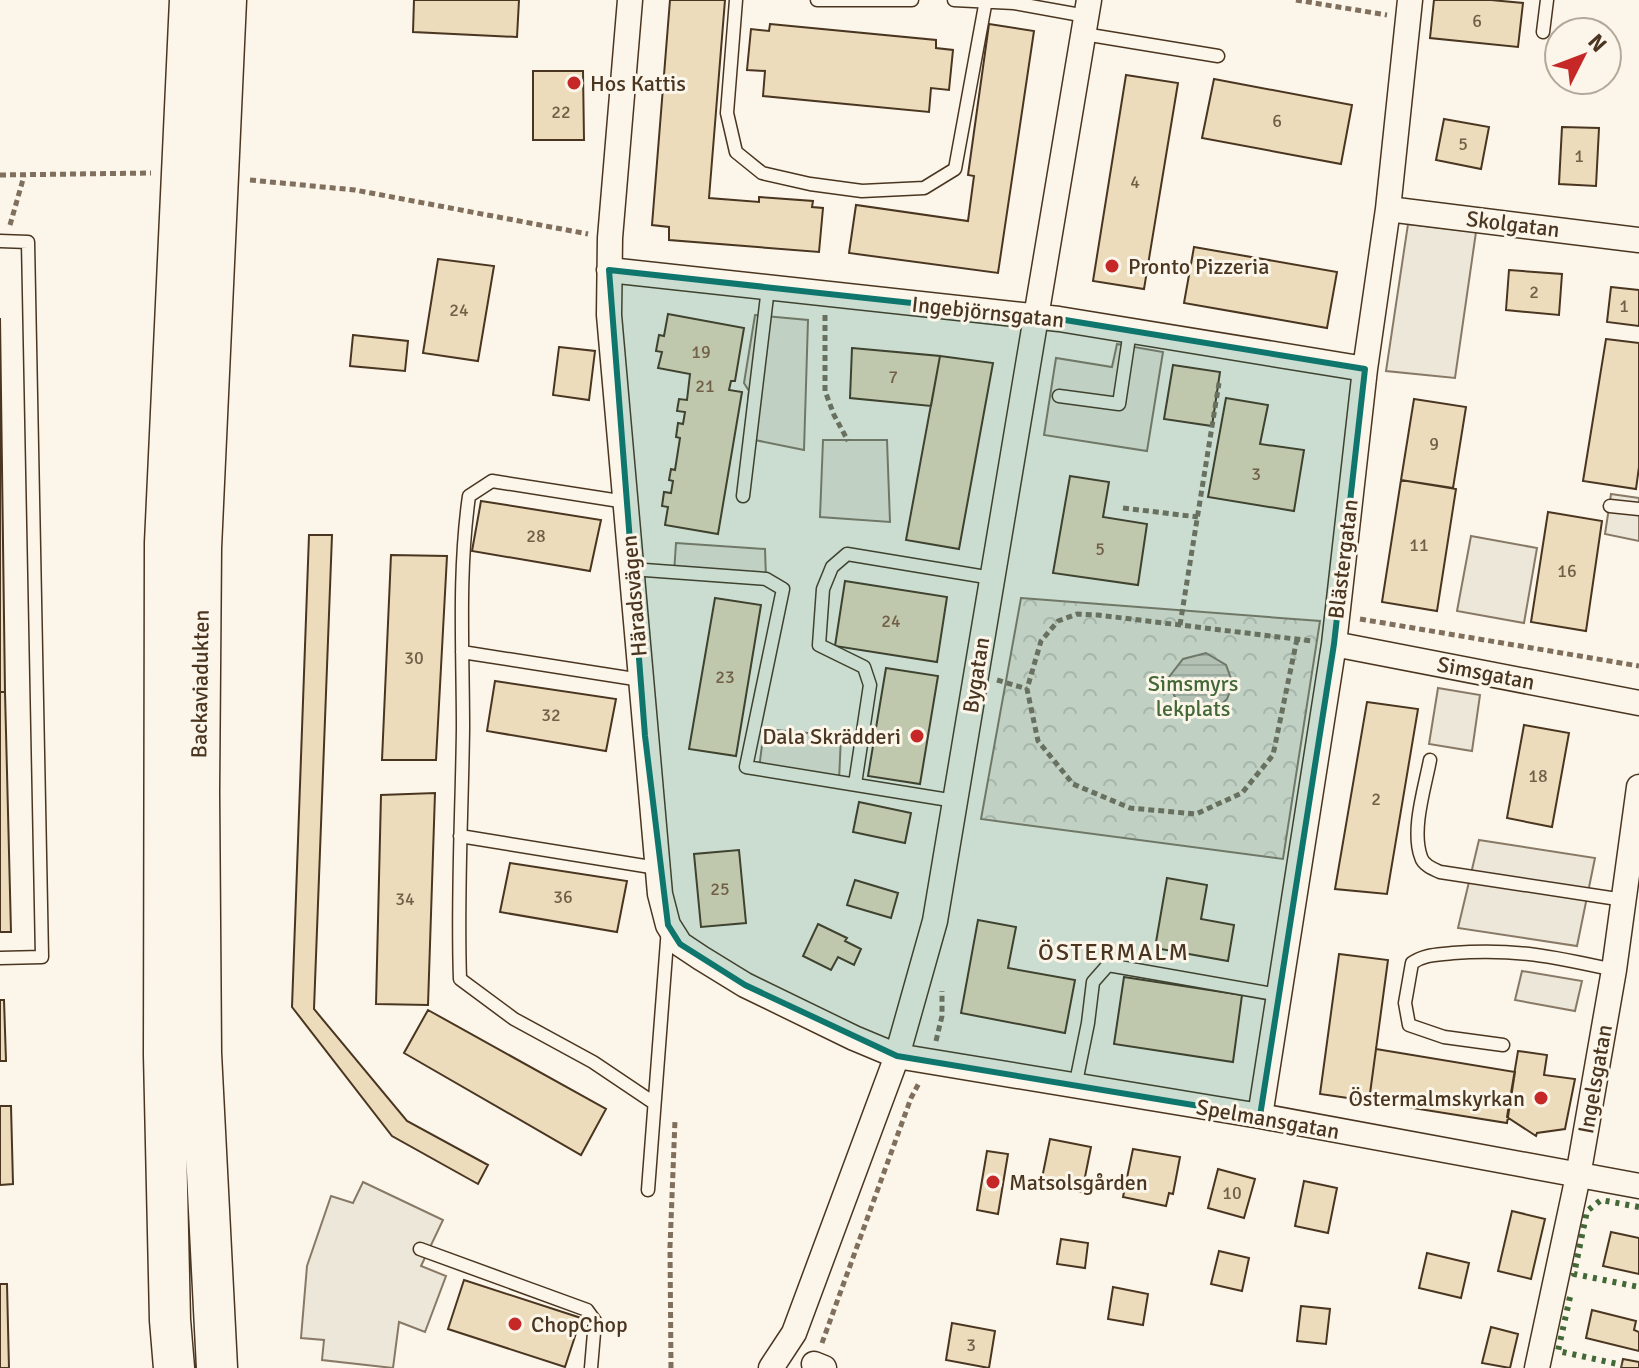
<svg xmlns="http://www.w3.org/2000/svg" width="1639" height="1368" viewBox="0 0 1639 1368" font-family="Signika,sans-serif">
<style>
.forest{fill:url(#forest-crowns);stroke:#887966;stroke-width:2}
.parking{fill:#ede7d9;stroke:#887966;stroke-width:2}
.water{fill:url(#water-rules);stroke:#887966;stroke-width:2}
.building{fill:#ecdcbc;stroke:#4a3520;stroke-width:2}
.lines{fill:none;stroke-linecap:round;stroke-linejoin:round}
.service-casing{stroke:#4a3520;stroke-width:15}
.minor-casing{stroke:#4a3520;stroke-width:27}
.trunk-casing{stroke:#4a3520;stroke-width:43}
.path{stroke:#7f6f5c;stroke-width:5;stroke-dasharray:6 4;stroke-linecap:butt}
.service{stroke:#fbf6e9;stroke-width:12}
.minor{stroke:#fbf6e9;stroke-width:24}
.trunk{stroke:#fbf6e9;stroke-width:40}
.hedge{stroke:#436837;stroke-width:6;stroke-dasharray:4 6;stroke-linecap:butt}
.marked{fill:#0f766e;fill-opacity:0.2;stroke:#0f766e;stroke-width:6;stroke-linejoin:round}
.poi-dot{fill:#c62828;stroke:#fbf6e9;stroke-width:3}
.labels{text-anchor:middle;dominant-baseline:central;stroke-width:6;stroke-linejoin:round;paint-order:stroke}
.number-label{font-size:18px;fill:#725f47}
.poi-label{font-size:22px;fill:#4a3520;stroke:#fbf6e9;text-anchor:start}
.street-label{font-size:22px;fill:#4a3520;stroke:#fbf6e9}
.park-label{font-size:22px;fill:#436837;stroke:#fbf6e9}
.neighbourhood-label{font-size:24px;letter-spacing:2px;fill:#4a3520;stroke:#fbf6e9}
</style>
<defs>
<pattern id="forest-crowns" width="20" height="18" patternUnits="userSpaceOnUse" patternTransform="scale(2)"><rect width="20" height="18" fill="#ede6d9"/><path d="M2 6a3 3 0 1 1 6 0M12 15a3 3 0 1 1 6 0" fill="none" stroke="#cdc6ba"/></pattern>
<pattern id="water-rules" width="6" height="5" patternUnits="userSpaceOnUse" patternTransform="scale(2)"><rect width="6" height="5" fill="#dcd4c6"/><path d="M0 2.5h6" fill="none" stroke="#beb7aa"/></pattern>
</defs>
<rect width="100%" height="100%" fill="#fbf6e9"/>
<path class="forest" d="M1021,598L1320,621L1283,859L981,819Z"/>
<path class="parking" d="M1408,224L1476,232L1455,378L1386,371Z
M755,315L808,320L804,450L745,438L749,391L744,383Z
M1117,344L1163,352L1147,451L1044,435L1056,358L1112,367Z
M823,440H887L890,522L820,517Z
M1611,494L1639,498V541L1605,534Z
M1471,536L1537,548L1524,623L1457,611Z
M676,543L765,549L766,579L674,573Z
M1438,688L1480,695L1472,751L1429,744Z
M764,729L841,736L839,781L759,769Z
M1479,840L1595,858L1577,946L1458,928Z
M1522,971L1582,981L1575,1011L1515,1000Z
M363,1182L443,1220L421,1266L446,1276L425,1332L399,1322L393,1368L322,1360L324,1340L301,1338L307,1266L331,1196L353,1203Z"/>
<path class="water" d="M1206,653L1226,665L1233,684L1227,699L1209,716C1181,712 1174,704 1169,677L1183,659Z"/>
<path class="building" d="M414,0H519L517,37L413,32Z
M670,0H725L709,198L759,202V197L813,201L812,207L823,208L819,252L669,240V227L652,225Z
M1434,0H1491L1523,3L1518,47L1430,38Z
M770,24L936,40V48L953,50L949,90L931,88L929,112L763,96L765,71L747,70L751,29L769,31Z
M989,24L1034,31L998,273L849,253L856,205L968,221L974,176L968,175Z
M533,71H583L584,140H533Z
M1126,75L1178,83L1144,289L1093,281Z
M1214,79L1352,105L1341,164L1202,138Z
M1444,119L1489,127L1481,169L1436,160Z
M1562,127L1599,128L1596,186L1559,184Z
M1194,247L1337,272L1327,328L1184,303Z
M438,259L494,266L478,361L423,353Z
M1509,270L1562,274L1559,315L1506,310Z
M1611,287L1639,290V326L1607,322Z
M668,314L744,328L735,381H731L729,390L742,392L718,534L665,525L668,507L662,506L664,492L671,493L673,481L669,480L671,469L675,470L680,438L676,437L678,423L683,424L685,412L677,411L679,399L687,400L690,374L658,368L662,352L656,351L659,335L664,336Z
M0,318L5,692H0Z
M353,335L408,341L405,371L350,366Z
M1606,339L1639,343V467L1636,489L1583,481Z
M559,347L595,351L589,400L553,395Z
M852,348L940,356L931,406L850,398Z
M940,356L993,363L959,549L906,540Z
M1173,365L1220,372L1212,426L1164,419Z
M1226,398L1268,405L1260,444L1304,450L1294,511L1208,497Z
M1414,399L1466,407L1453,488L1401,480Z
M1070,476L1109,482L1103,517L1147,524L1138,585L1053,573Z
M1401,480L1456,489L1437,611L1382,602Z
M481,501L601,520L590,571L472,551Z
M1548,512L1602,521L1586,631L1531,622Z
M309,535H332L314,1009L407,1121L488,1165L478,1184L392,1136L292,1007Z
M391,555L447,556L436,760H382Z
M845,581L947,597L937,662L835,646Z
M715,598L761,605L736,756L689,749Z
M886,668L938,676L920,784L868,776Z
M495,681L616,699L606,751L487,731Z
M0,692H5L11,932H0Z
M1367,702L1418,709L1387,894L1335,889Z
M1524,725L1569,733L1552,827L1507,818Z
M435,793L428,1005L376,1004L381,795Z
M859,802L911,813L905,843L853,832Z
M739,850L746,923L701,927L694,854Z
M510,863L627,881L617,932L500,912Z
M1167,878L1207,885L1201,919L1234,925L1228,961L1155,948Z
M855,880L898,893L891,918L847,905Z
M978,920L1016,927L1008,968L1075,980L1065,1033L961,1013Z
M818,924L847,938L845,941L861,949L854,965L838,957L831,970L803,956Z
M1339,954L1388,960L1369,1101L1320,1094Z
M1124,977L1242,995L1233,1062L1114,1044Z
M0,1000H4L6,1061H0Z
M428,1010L606,1109L581,1155L404,1053Z
M1376,1049L1515,1072L1507,1123L1369,1101Z
M1518,1051L1547,1055L1544,1075L1575,1079L1565,1129L1537,1133L1536,1136L1507,1117Z
M0,1106H11L13,1184L0,1185Z
M1050,1139L1091,1147L1082,1192L1041,1183Z
M1133,1149L1180,1157L1173,1194L1169,1193L1166,1206L1123,1197Z
M987,1151L1008,1154L998,1214L977,1210Z
M1218,1169L1255,1179L1244,1218L1208,1208Z
M1304,1181L1337,1188L1328,1233L1295,1226Z
M1512,1211L1545,1219L1531,1279L1498,1271Z
M1611,1232L1639,1238V1274L1603,1266Z
M1061,1239L1088,1243L1085,1268L1057,1264Z
M1219,1251L1249,1258L1242,1291L1211,1284Z
M1427,1253L1469,1263L1461,1298L1419,1288Z
M464,1280L581,1318L565,1367L448,1329Z
M0,1284H7L9,1368H0Z
M1113,1287L1148,1294L1143,1325L1108,1319Z
M1301,1306L1330,1309L1326,1344L1297,1341Z
M1592,1310L1636,1321L1634,1330L1639,1332V1351L1586,1338Z
M952,1323L995,1331L989,1368L946,1360Z
M1491,1327L1518,1334L1510,1368L1482,1363Z
M1623,1359L1639,1362V1368H1621Z"/>
<g class="lines">
<defs>
<path id="service" d="M736,0L727,113L736,152L762,173L810,184L862,191L924,188L955,169L986,0
M817,0H912
M954,0L1014,3L1086,16
M1543,32L1547,0
M1084,34L1218,56
M0,241L28,242L42,957L0,958
M1059,396L1119,404L1130,331
M743,496L768,288
M626,502L492,481L469,496C458,574 463,650 463,728C462,812 457,895 460,979L514,1019L593,1062L654,1103
M1610,506L1639,509
M631,569L766,579L783,589L746,767L955,801
M462,652L641,680
M1430,760C1425,787 1411,830 1421,857C1423,865 1433,869 1440,872L1624,900
M855,784L870,685L864,667L819,645L823,589L832,567L847,554L992,578
M460,836L657,868
M1503,1045L1444,1037L1409,1025L1405,1003L1412,963C1425,954 1438,955 1453,953C1515,948 1555,957 1614,970
M1075,1087L1088,1023L1093,982L1108,965L1279,995
M648,1190L668,928
M420,1249L587,1310L595,1321L591,1368"/>
<path id="minor" d="M630,0L610,238L609,315L660,894L668,925L680,944L701,958L745,985L854,1038L897,1056L1260,1116L1639,1186
M1388,209L1639,240
M609,270L1059,319L1365,369
M1334,644L1639,703
M1260,1116L1334,644L1365,369L1388,209L1410,0
M814,1364L824,1368
M771,1368L794,1333L897,1056L935,921L1089,0
M1537,1368L1578,1176L1614,970L1639,787"/>
<path id="trunk" d="M174,1368L170,1320L164,1055L165,543L190,0
M217,1368L201,1053L199,792L201,548L226,0"/>
</defs>
<use href="#service" class="service-casing"/>
<use href="#minor" class="minor-casing"/>
<use href="#trunk" class="trunk-casing"/>
<path class="path" d="M1296,0L1387,15
M0,175L151,173
M250,180L355,190L588,234
M10,225L24,176
M825,315V391L834,415L848,441
M1123,508L1198,517
M1360,619L1639,666
M1180,625L1219,383
M1297,639L1273,755L1242,793L1196,814L1130,808L1073,784L1038,741L1027,689L1041,641L1058,621L1077,614L1098,615L1312,641
M997,680L1027,689
M936,1041L942,1016V991
M822,1343L911,1098L919,1083
M671,1368L670,1247L675,1120"/>
<use href="#service" class="service"/>
<use href="#minor" class="minor"/>
<use href="#trunk" class="trunk"/>
<path class="hedge" d="M1639,1207L1601,1200L1587,1211L1574,1274L1639,1287
M1570,1297L1558,1351L1622,1365"/>
</g>
<path class="marked" d="M609,270L1059,319L1365,369L1334,644L1260,1116L897,1056L745,985L680,944L668,925L645,736Z"/>
<g class="poi-dot">
<circle cx="574" cy="83" r="8"/>
<circle cx="1112" cy="266" r="8"/>
<circle cx="917" cy="736" r="8"/>
<circle cx="1541" cy="1098" r="8"/>
<circle cx="993" cy="1182" r="8"/>
<circle cx="515" cy="1324" r="8"/>
</g>
<g class="labels">
<g class="number-label">
<text x="1477" y="21">6</text>
<text x="561" y="112">22</text>
<text x="1277" y="121">6</text>
<text x="1463" y="144">5</text>
<text x="1579" y="156">1</text>
<text x="1135" y="182">4</text>
<text x="1534" y="292">2</text>
<text x="1624" y="306">1</text>
<text x="459" y="310">24</text>
<text x="701" y="352">19</text>
<text x="893" y="377">7</text>
<text x="705" y="386">21</text>
<text x="1434" y="444">9</text>
<text x="1256" y="474">3</text>
<text x="536" y="536">28</text>
<text x="1419" y="545">11</text>
<text x="1100" y="549">5</text>
<text x="1567" y="571">16</text>
<text x="891" y="621">24</text>
<text x="414" y="658">30</text>
<text x="725" y="677">23</text>
<text x="551" y="715">32</text>
<text x="1538" y="776">18</text>
<text x="1376" y="799">2</text>
<text x="720" y="889">25</text>
<text x="563" y="897">36</text>
<text x="405" y="899">34</text>
<text x="1232" y="1193">10</text>
<text x="971" y="1345">3</text>
</g>
<g class="poi-label">
<text x="590" y="83">Hos Kattis</text>
<text x="1128" y="266">Pronto Pizzeria</text>
<text x="901" y="736" text-anchor="end">Dala Skrädderi</text>
<text x="1525" y="1098" text-anchor="end">Östermalmskyrkan</text>
<text x="1009" y="1182">Matsolsgården</text>
<text x="531" y="1324">ChopChop</text>
</g>
<g class="street-label">
<text transform="translate(1513 224) rotate(7)">Skolgatan</text>
<text transform="translate(988 312) rotate(6)">Ingebjörnsgatan</text>
<text transform="translate(1343 559) rotate(-83)">Blästergatan</text>
<text transform="translate(634 596) rotate(-95)">Häradsvägen</text>
<text transform="translate(1486 673) rotate(11)">Simsgatan</text>
<text transform="translate(976 675) rotate(-81)">Bygatan</text>
<text transform="translate(200 684) rotate(-89)">Backaviadukten</text>
<text transform="translate(1595 1079) rotate(-80)">Ingelsgatan</text>
<text transform="translate(1268 1119) rotate(10)">Spelmansgatan</text>
</g>
<g class="park-label">
<text x="1193" y="683">Simsmyrs<tspan x="1193" dy="25">lekplats</tspan></text>
</g>
<g class="neighbourhood-label">
<text x="1114" y="952">ÖSTERMALM</text>
</g>
</g>
<g transform="translate(1583 56) rotate(48)"><circle r="38" fill="#fbf6e9" stroke="#b4a999" stroke-width="2"/>
<path d="M0-6L14 30L0 20L-14 30Z" fill="#c62828"/>
<text y="-12" font-size="22" font-weight="bold" text-anchor="middle" fill="#4a3520">N</text>
</g>
</svg>
